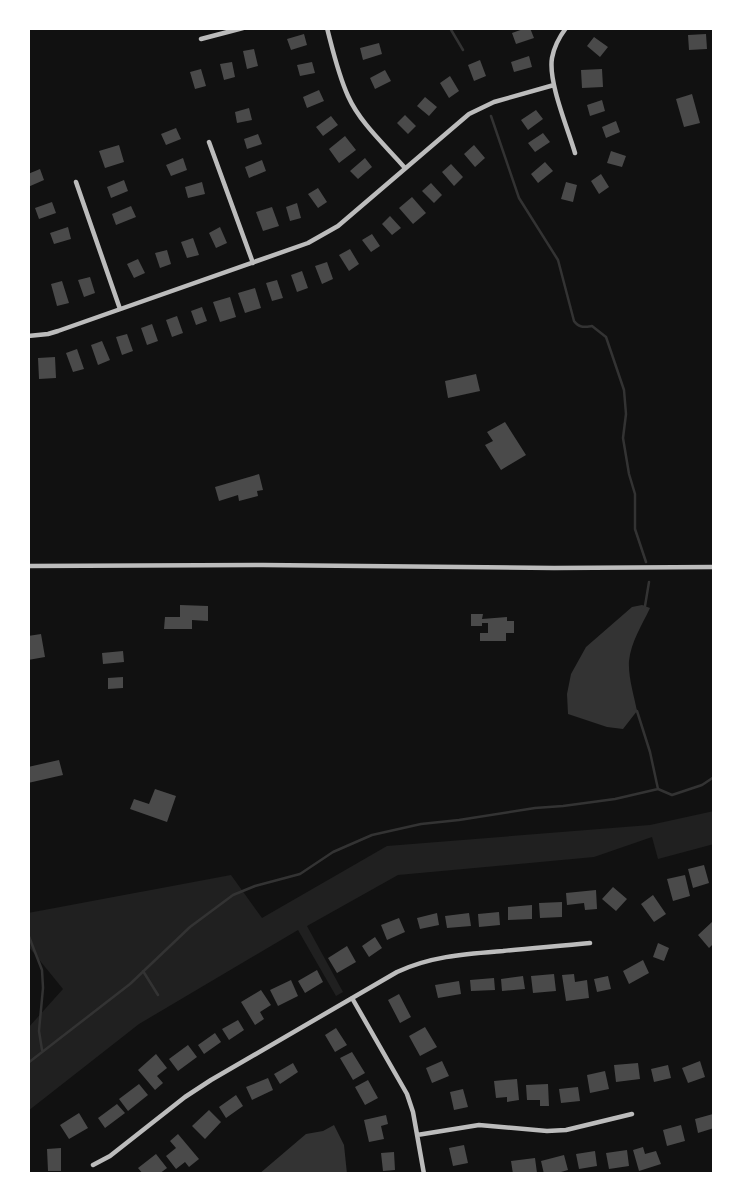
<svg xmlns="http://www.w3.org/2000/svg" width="742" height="1202" viewBox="0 0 742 1202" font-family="Montserrat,sans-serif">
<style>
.green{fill:#202020}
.water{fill:#333}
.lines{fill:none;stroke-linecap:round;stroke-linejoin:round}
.stream{stroke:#333;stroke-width:2.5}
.building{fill:#4a4a4a}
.minor{stroke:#bcbcbc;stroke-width:4.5}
</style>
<rect width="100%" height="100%" fill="#111"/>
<path class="green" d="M714,811V844L658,859L652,837L594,857L398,875L307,926L343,992L336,996L298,930L139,1024L28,1111V1028L63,989L28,946V913L231,875L262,918L387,846L650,825Z"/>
<path class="water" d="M642,605L650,608C642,625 631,642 629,661C628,677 634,695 637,711L623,729L607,727L568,714L567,694L571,674L586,647L632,607Z
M334,1125L344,1145L347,1174H259L306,1134L323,1131Z"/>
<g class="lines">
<path class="stream" d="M450,28L463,50
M491,116L519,198L558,260L574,321C579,328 584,327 592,326L606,337L624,390L626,414L623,438L629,474L635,494V529L646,562
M643,608L645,606L649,582
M635,710L637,711L650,752L658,789
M28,934L42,970L43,988L39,1031L42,1050
M143,971L158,995
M28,1063L130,984L190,927L233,895L255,886L300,874L333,852L372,835L421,824L459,820L535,808L563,806L615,799L658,789L672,795L702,785L714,777"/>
</g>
<path class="building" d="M526,28H530L534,38L516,44L512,33Z
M304,34L307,45L291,50L287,39Z
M706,34L707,49L689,50L688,35Z
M594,37L608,47L600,57L587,46Z
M379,43L382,54L363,60L360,48Z
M254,49L258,66L247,69L243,51Z
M529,56L532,67L514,72L511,62Z
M480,60L486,76L474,81L468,65Z
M232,62L235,77L224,80L220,64Z
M312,62L315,73L300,76L297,65Z
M201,69L206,86L195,89L190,72Z
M602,69L603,87L582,88L581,70Z
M385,70L391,81L375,89L370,78Z
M450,76L459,91L449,98L440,83Z
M319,90L324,101L307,108L303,97Z
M692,94L700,123L684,127L676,99Z
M425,97L437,107L429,116L417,106Z
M602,100L605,111L590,116L587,105Z
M249,108L252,120L237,123L235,112Z
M536,110L543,119L528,130L521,120Z
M405,115L416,126L408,134L397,123Z
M331,116L338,125L323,136L316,127Z
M616,121L620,132L606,138L602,127Z
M176,128L181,139L166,145L161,134Z
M543,133L550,142L535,152L528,143Z
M258,134L262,144L247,149L244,139Z
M345,136L356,150L339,163L329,149Z
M119,145L124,162L105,168L99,151Z
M474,145L485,158L475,167L464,154Z
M611,151L626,156L622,167L607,163Z
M183,158L187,170L171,176L166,165Z
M365,158L372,167L358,179L350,171Z
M262,160L266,171L249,178L245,167Z
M545,162L553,171L538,183L531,174Z
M451,164L463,177L454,186L442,172Z
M40,169L44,180L28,187V174Z
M601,174L609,187L599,194L591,181Z
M124,180L128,191L111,198L107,187Z
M202,182L205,194L188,198L185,187Z
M566,182L577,185L573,202L561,199Z
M431,183L442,195L434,203L422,191Z
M318,188L327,202L318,208L308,194Z
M412,197L426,213L413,224L399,208Z
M52,202L56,213L39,219L35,208Z
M297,203L301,218L290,221L286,207Z
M131,206L136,217L116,225L112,214Z
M272,207L279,226L263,231L256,212Z
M390,216L401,228L392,235L382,224Z
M68,227L71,239L54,244L50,233Z
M220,227L227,243L216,248L209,233Z
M372,234L380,246L371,252L362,240Z
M193,238L199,255L187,258L181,242Z
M350,249L359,264L349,271L339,255Z
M167,250L171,264L160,268L155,253Z
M138,259L145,273L134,278L127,264Z
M327,262L333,279L322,284L315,266Z
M302,271L308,288L297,292L291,275Z
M90,277L95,293L84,297L78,280Z
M277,280L283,298L272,301L266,283Z
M62,281L69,303L57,306L51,284Z
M255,288L261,308L245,313L238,293Z
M230,297L236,317L220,322L213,302Z
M202,307L207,321L196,325L191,311Z
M177,316L183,333L172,337L166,320Z
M152,324L158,341L147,345L141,328Z
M127,334L133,351L122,355L116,337Z
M102,341L110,360L98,365L91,345Z
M77,349L84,369L73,372L66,353Z
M55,357L56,378L39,379L38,358Z
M476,374L480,391L448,398L445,381Z
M505,422L526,455L501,470L485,445L493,441L487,432Z
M259,474L263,490L257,491L258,496L239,501L238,495L219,501L215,487Z
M180,605L208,606V621L192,620V629H164L165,617H180Z
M471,614H483L482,619L507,617V621H514V633H506V641H480V633H488V623H482V626H471Z
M41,634L45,657L28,660V650H30L28,636Z
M123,651L124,662L103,664L102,653Z
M123,677V688L108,689V678Z
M59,760L63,775L28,783V767Z
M155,789L176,796L167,822L130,809L134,799L149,804Z
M704,865L709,883L693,888L688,869Z
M685,875L690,896L673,901L667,879Z
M613,887L627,899L616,911L602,899Z
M596,890L597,909L585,910L584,903L567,905L566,893Z
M653,895L666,914L654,922L641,904Z
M562,902V917L540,918L539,903Z
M532,905V919L508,920V907Z
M499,912L500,925L479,927L478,914Z
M437,913L439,925L420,929L417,918Z
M469,913L471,926L447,928L445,916Z
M399,918L405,932L387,940L381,925Z
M712,922L714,925V943L709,948L698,935Z
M375,937L382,948L369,957L362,946Z
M658,943L669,948L664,961L653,957Z
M347,946L356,962L337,973L328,958Z
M643,960L649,973L629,984L623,971Z
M317,970L323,982L305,993L298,981Z
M554,974L556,991L533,993L531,976Z
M574,974L575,982L587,980L589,998L566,1001L562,975Z
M523,976L525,989L502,991L501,979Z
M608,976L611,989L597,992L594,979Z
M494,978L495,990L471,991L470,980Z
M291,980L298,996L278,1006L270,990Z
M459,981L461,994L438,998L435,985Z
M261,990L271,1005L260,1012L264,1019L255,1025L241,1002Z
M399,994L411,1017L400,1023L388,1000Z
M238,1020L244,1030L229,1040L222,1029Z
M425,1027L437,1047L420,1056L409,1036Z
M336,1028L347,1045L335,1052L325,1035Z
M215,1033L221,1042L204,1054L198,1045Z
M188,1045L197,1057L178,1071L169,1059Z
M352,1052L365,1073L353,1080L340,1058Z
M156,1054L167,1068L157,1076L163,1083L155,1090L138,1070Z
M442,1061L449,1076L432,1083L426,1068Z
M700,1061L705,1077L688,1083L682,1068Z
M293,1063L298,1072L280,1084L274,1074Z
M638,1063L640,1079L616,1082L614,1065Z
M668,1065L671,1078L654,1082L651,1069Z
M605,1071L609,1089L590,1093L587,1075Z
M268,1078L273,1090L252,1100L246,1087Z
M517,1079L519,1100L507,1102V1097L496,1098L494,1081Z
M368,1080L378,1098L365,1105L355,1087Z
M139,1084L148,1095L128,1111L119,1099Z
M548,1084L549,1106H540V1100H527L526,1085Z
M578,1087L580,1101L561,1103L559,1089Z
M463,1089L468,1107L454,1110L450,1092Z
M236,1095L243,1106L226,1118L219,1107Z
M117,1104L125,1113L105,1128L98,1118Z
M209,1110L221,1122L205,1139L192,1126Z
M79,1113L88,1128L69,1139L60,1125Z
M713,1114L714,1128L698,1133L695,1119Z
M386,1115L388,1124L381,1126L384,1139L369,1142L364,1120Z
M681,1125L685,1141L667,1146L663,1130Z
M178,1134L199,1159L189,1167L185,1162L176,1169L166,1156L176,1148L170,1141Z
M464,1145L468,1163L453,1166L449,1148Z
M643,1147L645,1154L656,1151L661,1164L639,1171L633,1150Z
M61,1148V1171H48L47,1149Z
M627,1150L629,1166L609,1169L606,1153Z
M595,1151L597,1166L579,1169L576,1154Z
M394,1152L395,1170L383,1171L381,1153Z
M156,1154L167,1168L159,1174H143L138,1168Z
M564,1155L568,1170L554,1174H544L541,1161Z
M535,1158L537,1173L513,1174L511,1161Z"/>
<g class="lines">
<path class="minor" d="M327,28C333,51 338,74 348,96C360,123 386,146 405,168
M566,28C560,36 554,47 552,58C548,82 568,129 575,153
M201,39L243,28
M209,142L253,263
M76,182L120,309
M28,336L48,334L58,331L308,243L338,226L469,114L494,102L554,85
M28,566L263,565L554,568L714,567
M352,998L407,1094L413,1112L424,1174
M417,1135L479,1125L547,1131L566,1130L632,1114
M93,1165L110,1156L185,1097L211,1080L397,972C431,956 466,954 503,951C532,948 561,946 590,943"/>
</g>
<rect width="742" height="1202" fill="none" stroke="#ffffff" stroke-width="60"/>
</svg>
